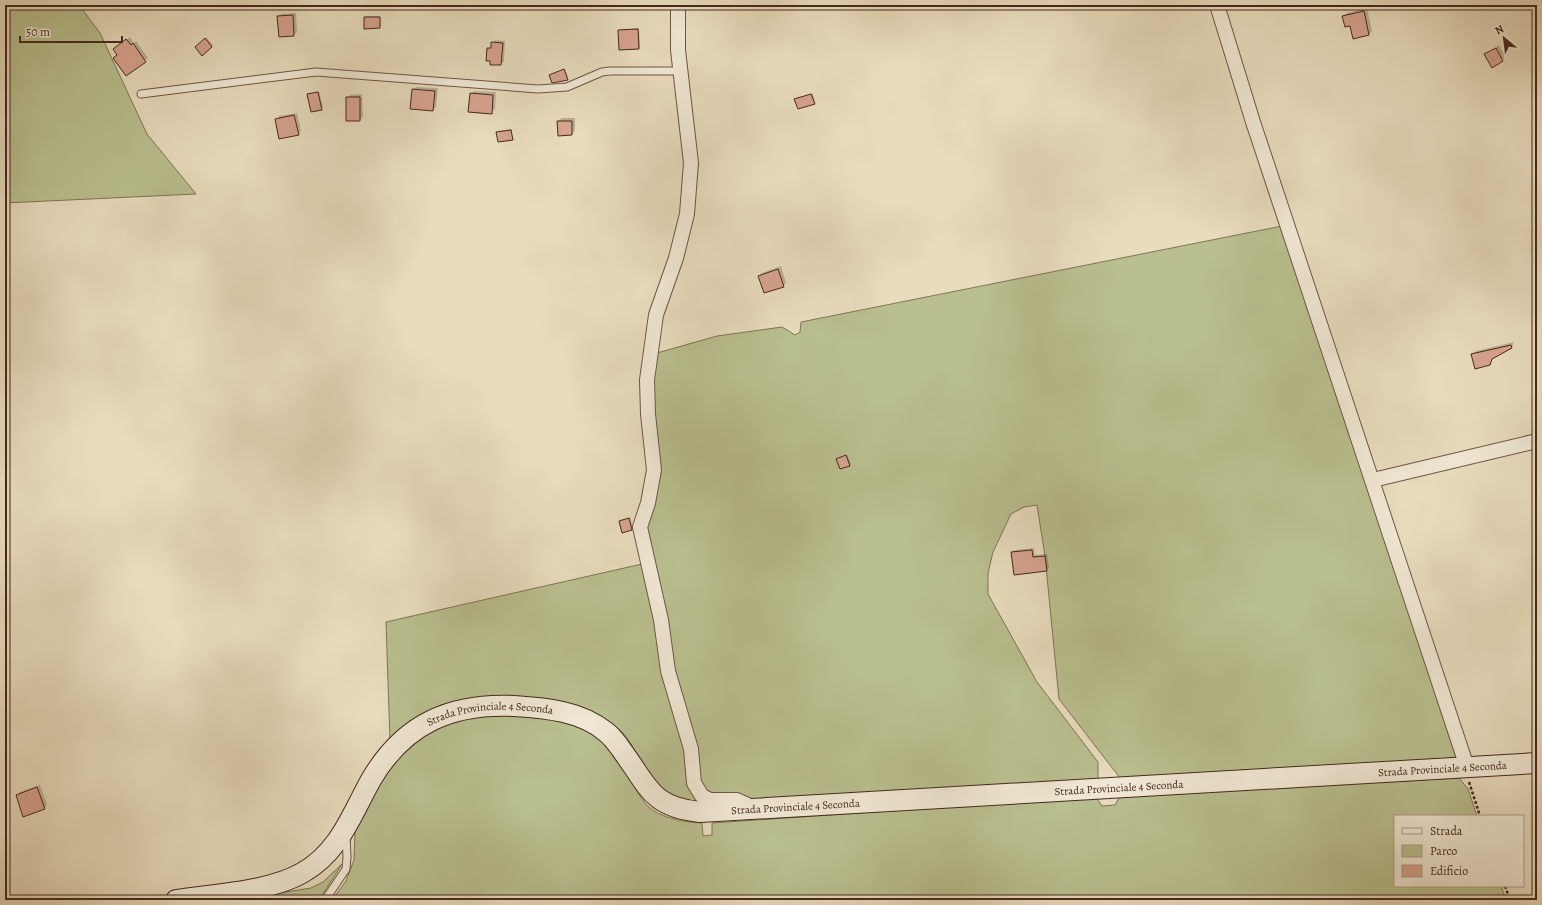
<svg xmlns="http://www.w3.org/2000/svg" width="1542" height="905" viewBox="0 0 1542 905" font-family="Alegreya,serif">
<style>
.green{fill:#b9bf8f;stroke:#7f7456}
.shadow{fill:#0003}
.building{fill:#d7a48f;stroke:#45281d}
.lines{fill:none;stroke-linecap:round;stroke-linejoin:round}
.lane-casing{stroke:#6e5545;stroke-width:9}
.street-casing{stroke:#6e5545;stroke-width:16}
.secondary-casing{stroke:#45281d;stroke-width:22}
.path{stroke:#45281d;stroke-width:2.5;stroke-dasharray:3 2;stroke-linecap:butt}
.lane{stroke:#f0e8d4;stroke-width:7}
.street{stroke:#f0e8d4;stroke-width:14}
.secondary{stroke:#f0e8d4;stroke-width:20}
.labels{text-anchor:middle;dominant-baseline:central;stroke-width:3;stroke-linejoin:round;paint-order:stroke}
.street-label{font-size:11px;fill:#45281d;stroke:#f0e8d4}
</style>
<rect width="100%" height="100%" fill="#e8dcbd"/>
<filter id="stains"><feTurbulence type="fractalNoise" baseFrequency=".005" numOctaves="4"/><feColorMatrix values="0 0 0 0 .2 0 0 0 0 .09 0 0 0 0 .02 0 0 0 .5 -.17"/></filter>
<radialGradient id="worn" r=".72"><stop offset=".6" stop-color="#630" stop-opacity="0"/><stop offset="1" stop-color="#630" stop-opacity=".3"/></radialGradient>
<path class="green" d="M5,5H79L100,33L147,134L196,194L5,203Z
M1282,226L1457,755L1453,759L1120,778L1059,699L1045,556L1037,505L1024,507L1011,514L993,552L988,573V594L1037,682L1098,762V781L755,802L711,795L701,786L647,544L651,390L657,353L717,336L782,327L795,335L800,332L801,322Z
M642,564L686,752L687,781L690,790L706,805C685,803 660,795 648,776C640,764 636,750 627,738C621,729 611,723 601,717L441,707L418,717L390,741L386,622Z
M515,714C546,718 576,720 602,740C607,744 612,751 616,756C628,770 633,788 645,803C657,818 684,822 702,823L703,836L712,835V823L1096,797L1102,806L1115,805L1120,796L1459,778L1468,789L1477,816H1395V886H1501L1506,900H332L346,881L354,860L355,832L381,780L405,751L432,729L469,717Z
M342,864L319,900H234L311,888L323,882Z"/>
<path class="shadow" d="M1367,8L1372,31L1369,35L1353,38L1350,25L1343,16L1347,13Z
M296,13L297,32L294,35L280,36L278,17L281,14Z
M366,16H380L381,26L379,27L365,18Z
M639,28L640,47L638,48L619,30Z
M130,37L134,43L136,41L148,58L127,74L118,54L117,46Z
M207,38L213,45L202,54L196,47Z
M495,40L505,41L504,62L501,64L488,49L492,46Z
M1499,45L1506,57L1492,66L1485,55Z
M565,69L568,77L567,79L552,74Z
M416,87L438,88L436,107L433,110L413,90Z
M319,91L323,107L321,109L308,95Z
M474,91L496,92L495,109L491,113L471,94Z
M813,93L815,102L814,103L796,99Z
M362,94L363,117L360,120L347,98L350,95Z
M297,113L301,131L298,134L276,120L279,116Z
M562,118H575V131L572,134L558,121Z
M512,129V139L497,132L498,131Z
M781,266L786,283L783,286L759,276L762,273Z
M1514,342L1512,347L1494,357L1489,364L1472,354L1476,351Z
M847,455L851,464L849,465L838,459Z
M630,517L633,528L632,530L620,521Z
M1034,548L1035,555L1047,554L1049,568L1046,570L1012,552L1015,550Z
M40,785L47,805L44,808L17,795L20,792Z"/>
<path class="building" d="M1364,11L1369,35L1353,39L1350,26L1345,27L1342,16Z
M293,15L294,36L279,37L277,16Z
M364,17H380V28L364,29Z
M638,29L639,49L619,50L618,30Z
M205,38L212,47L202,56L195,47Z
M126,39L131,45L133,43L146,62L126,76L113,58L117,55L113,49Z
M491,42L503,43L501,65H490V61H486L487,48H491Z
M1496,48L1503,61L1492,68L1484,54Z
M564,69L568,80L552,83L549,75Z
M412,89L435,91L433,111L410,109Z
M318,92L322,110L311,112L307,94Z
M470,93L493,95L492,114L468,112Z
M811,94L815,104L798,109L794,99Z
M346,97H360V121H346Z
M294,115L299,135L279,139L275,119Z
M557,121H572V135L558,136Z
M511,130L513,140L498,142L496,132Z
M778,269L784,287L764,293L758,276Z
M1511,345L1512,348L1492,359L1490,365L1475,369L1471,354Z
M846,455L850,466L840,469L836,459Z
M629,518L632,530L622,533L619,521Z
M1032,550L1033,557L1045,556L1047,571L1014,575L1011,552Z
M37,787L45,809L23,817L16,795Z"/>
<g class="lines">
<defs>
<path id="lane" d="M141,94L316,72L538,89L567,87L602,72L610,71H680
M325,900L346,869L347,857L346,837"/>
<path id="street" d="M678,5V50L691,163L687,214L676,258L656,315L647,380L648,414L654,470L648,503L640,527L661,620L668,671L691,749L694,783L702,796L710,800H737L748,805
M1217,5L1253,122L1467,767
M1373,480L1537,441"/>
<g id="secondary">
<path id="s1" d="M176,900C213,894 269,892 302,873C340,852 352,813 372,778C405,723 452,703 514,706C546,708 581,711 606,732C613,737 618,745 623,752C649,787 651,807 700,812L1537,763"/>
</g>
</defs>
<use href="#lane" class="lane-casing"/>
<use href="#street" class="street-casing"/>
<use href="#secondary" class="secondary-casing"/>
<path class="path" d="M1469,782L1480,816
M1505,886L1510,900"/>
<use href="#lane" class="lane"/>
<use href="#street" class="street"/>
<use href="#secondary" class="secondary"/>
</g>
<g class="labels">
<g class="street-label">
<text stroke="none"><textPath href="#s1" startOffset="393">Strada Provinciale 4 Seconda</textPath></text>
<text stroke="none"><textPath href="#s1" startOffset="1388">Strada Provinciale 4 Seconda</textPath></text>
<text stroke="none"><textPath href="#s1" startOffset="1064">Strada Provinciale 4 Seconda</textPath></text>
<text stroke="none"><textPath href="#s1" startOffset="740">Strada Provinciale 4 Seconda</textPath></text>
</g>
</g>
<rect width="1542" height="905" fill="none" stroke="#e8dcbd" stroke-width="20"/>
<rect x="6" y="6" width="1530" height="893" fill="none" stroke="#45281d" stroke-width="2"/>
<rect x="10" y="10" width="1522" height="885" fill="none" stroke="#45281d"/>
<rect x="1394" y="815" width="130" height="72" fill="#f0e8d4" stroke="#ac9b8b"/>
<rect x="1402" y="828" width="20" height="6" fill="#f0e8d4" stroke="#ac9b8b"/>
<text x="1430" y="835" font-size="12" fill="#45281d">Strada</text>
<rect x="1402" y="845" width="20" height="12" fill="#b9bf8f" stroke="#ac9b8b"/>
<text x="1430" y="855" font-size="12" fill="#45281d">Parco</text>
<rect x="1402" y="865" width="20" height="12" fill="#d7a48f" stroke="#ac9b8b"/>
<text x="1430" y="875" font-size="12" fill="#45281d">Edificio</text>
<g transform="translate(1504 38) rotate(331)" stroke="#f0e8d4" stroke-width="3" paint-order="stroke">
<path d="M0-3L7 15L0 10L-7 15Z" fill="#45281d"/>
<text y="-6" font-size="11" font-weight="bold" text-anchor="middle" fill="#45281d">N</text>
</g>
<path d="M20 36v6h102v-6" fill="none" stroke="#45281d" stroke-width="2"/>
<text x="26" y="36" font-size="12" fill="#45281d" stroke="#f0e8d4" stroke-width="3" paint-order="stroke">50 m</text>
<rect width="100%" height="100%" filter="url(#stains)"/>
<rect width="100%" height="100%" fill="url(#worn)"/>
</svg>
